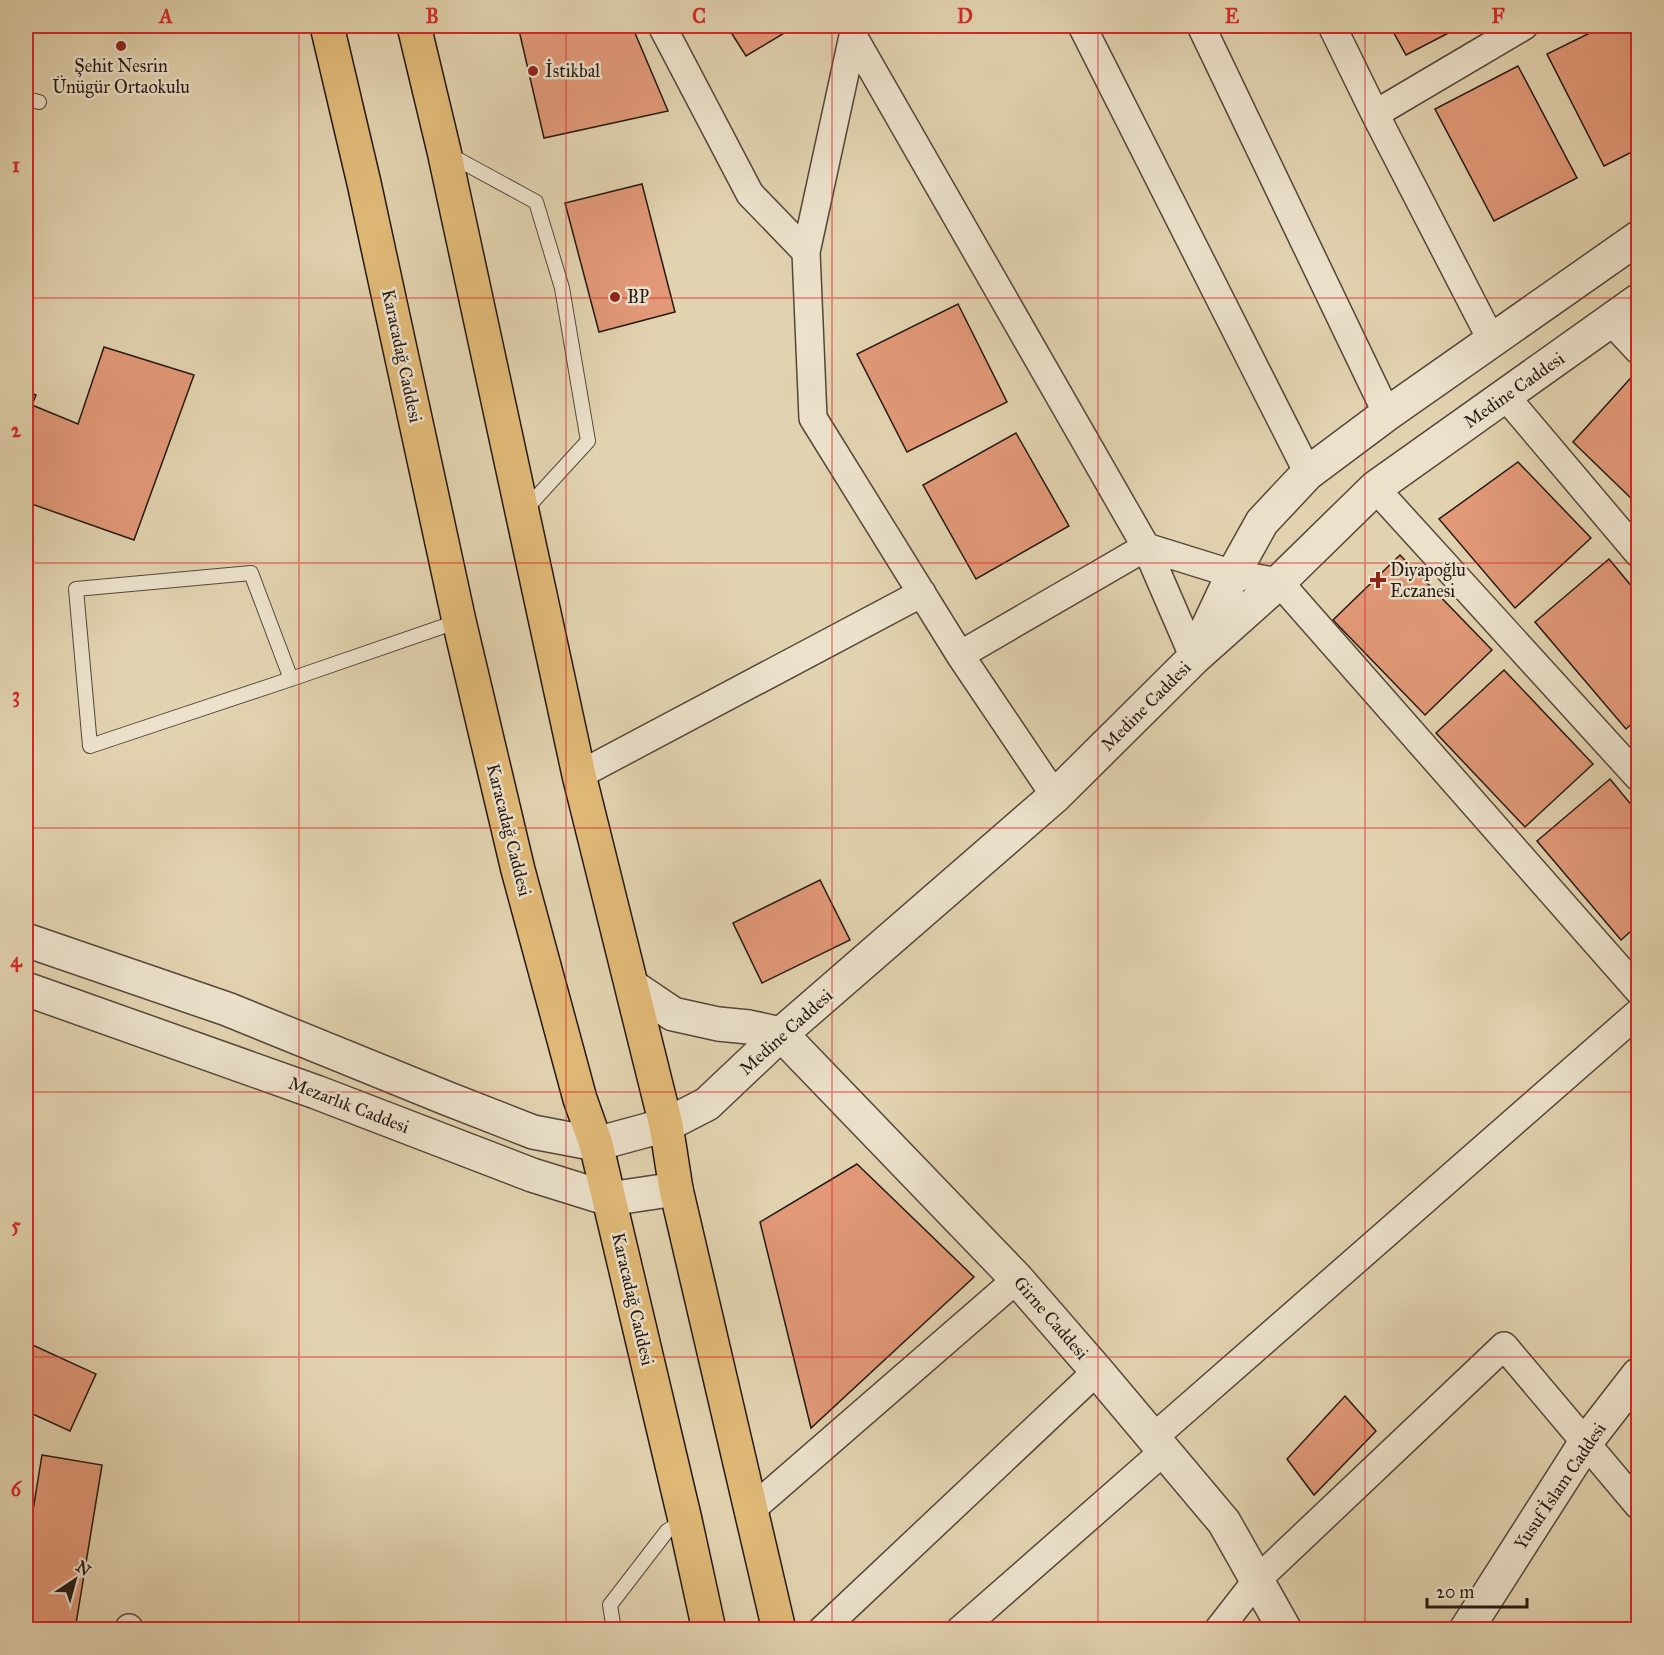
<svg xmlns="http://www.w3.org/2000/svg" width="1664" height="1655" viewBox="0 0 1664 1655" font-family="'IM FELL Great Primer',serif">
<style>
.building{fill:#e29978;stroke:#251813;stroke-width:1.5}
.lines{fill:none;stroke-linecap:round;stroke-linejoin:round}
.service-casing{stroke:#54473a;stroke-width:16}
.minor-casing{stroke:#54473a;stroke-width:30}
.tertiary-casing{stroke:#54473a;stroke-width:36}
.trunk-casing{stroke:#251813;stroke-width:36}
.service{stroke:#ece2cc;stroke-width:14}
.minor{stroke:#ece2cc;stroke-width:27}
.tertiary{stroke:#ece2cc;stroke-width:33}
.trunk{stroke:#e1ba78;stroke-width:33}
.grid{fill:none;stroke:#d62828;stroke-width:1.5;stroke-opacity:0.55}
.poi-dot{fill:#8f2418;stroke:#ece2cc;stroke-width:2}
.labels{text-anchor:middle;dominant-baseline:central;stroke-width:5;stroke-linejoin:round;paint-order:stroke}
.poi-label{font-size:18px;fill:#251813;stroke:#ece2cc;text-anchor:start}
.street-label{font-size:18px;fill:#251813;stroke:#ece2cc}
.neatline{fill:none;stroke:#d62828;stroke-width:2}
.grid-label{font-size:20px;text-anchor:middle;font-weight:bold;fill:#d62828}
</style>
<rect width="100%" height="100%" fill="#e2d3b0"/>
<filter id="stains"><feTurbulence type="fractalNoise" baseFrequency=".00333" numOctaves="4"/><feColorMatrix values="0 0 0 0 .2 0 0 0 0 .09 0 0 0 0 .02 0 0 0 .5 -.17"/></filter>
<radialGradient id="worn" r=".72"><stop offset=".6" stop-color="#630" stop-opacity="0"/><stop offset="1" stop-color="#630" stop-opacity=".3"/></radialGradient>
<path class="building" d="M518,26H632L668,111L544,138Z
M727,26H796L746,56Z
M1390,26H1462L1406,55Z
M1604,26H1638V149L1604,166L1547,54Z
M1518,66L1577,178L1494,221L1435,109Z
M642,184L675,312L599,332L565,203Z
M958,304L1007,402L907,452L857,354Z
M104,347L194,375L134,540L26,502V391L36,395L32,405L78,424Z
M1637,371L1638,373V505L1573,442Z
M1016,433L1069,526L976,579L923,485Z
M1518,462L1591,538L1515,608L1439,519Z
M1400,555L1492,650L1425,715L1333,620Z
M1609,559L1638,594V718L1626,729L1535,622Z
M1504,670L1593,764L1525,827L1436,733Z
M1610,779L1638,813V925L1621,940L1537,841Z
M820,880L850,940L762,983L733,923Z
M857,1164L974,1277L811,1428L760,1222Z
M26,1342L96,1374L70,1431L26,1411Z
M1345,1396L1376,1431L1314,1495L1287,1459Z
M42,1455L102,1465L75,1630H26V1553Z"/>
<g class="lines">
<defs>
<path id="service" d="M26,99L39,102
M448,154L536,202L562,288L588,441L524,511
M291,679L251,573L76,589L90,746L291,679L459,621
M614,1630L610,1605L667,1531L685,1520"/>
<path id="minor" d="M662,26L750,194L806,252
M1082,26L1308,473
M1201,26L1387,414
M1332,26L1375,114L1492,341
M1375,114L1524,26
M1611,321L1638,350
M1506,397L1638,553
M1375,488L1638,777
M960,655L1146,547L1233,574L1279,582L1638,990
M579,775L922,593
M1055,796L960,655L813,418L806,252L853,36L1146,547L1194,658
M1153,1438L1638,1013
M751,1510L1017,1279
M129,1630V1628
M822,1630L1097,1371
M960,1630L1164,1451
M1218,1630L1257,1580L1504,1346L1638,1505"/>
<path id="tertiary" d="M1200,644L1233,574L1262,522L1308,473L1387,414L1638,238
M26,940L227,1009L446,1098L533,1132L596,1144L666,1125L707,1104L781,1034L1055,796L1194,658L1279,582L1375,488L1638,301
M633,987L673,1014L718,1024L749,1027L781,1034
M26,989L316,1092L532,1175L609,1199L676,1189
M781,1034L1017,1279L1097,1371L1224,1522L1285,1630
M1466,1630L1586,1442L1638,1375"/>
<path id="trunk" d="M327,26L364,183L459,621L518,870L580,1099L596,1144L685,1520L709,1630
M414,26L444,151L579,775L666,1125L676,1189L779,1630"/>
</defs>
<use href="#service" class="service-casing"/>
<use href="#minor" class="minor-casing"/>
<use href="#tertiary" class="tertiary-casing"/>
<use href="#trunk" class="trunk-casing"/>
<use href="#service" class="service"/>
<use href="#minor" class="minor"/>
<use href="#tertiary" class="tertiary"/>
<use href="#trunk" class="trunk"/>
</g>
<path class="grid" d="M299,26V1630M566,26V1630M832,26V1630M1098,26V1630M1365,26V1630M26,298H1638M26,563H1638M26,828H1638M26,1092H1638M26,1357H1638"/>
<g class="poi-dot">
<circle cx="121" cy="46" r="6"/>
<circle cx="533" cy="71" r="6"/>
<circle cx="615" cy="297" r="6"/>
<path d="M1375 571h6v6h6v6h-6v6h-6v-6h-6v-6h6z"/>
</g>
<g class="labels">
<g class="poi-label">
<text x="121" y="66" text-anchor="middle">Şehit Nesrin<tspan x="121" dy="21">Ünügür Ortaokulu</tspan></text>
<text x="545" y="71">İstikbal</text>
<text x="627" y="297">BP</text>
<text x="1390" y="570">Diyapoğlu<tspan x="1390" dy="21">Eczanesi</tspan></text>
</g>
<g class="street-label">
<text transform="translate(402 356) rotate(78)">Karacadağ Caddesi</text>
<text transform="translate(1514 390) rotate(-35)">Medine Caddesi</text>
<text transform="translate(1146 706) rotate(-45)">Medine Caddesi</text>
<text transform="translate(509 830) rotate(76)">Karacadağ Caddesi</text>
<text transform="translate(786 1032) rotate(-42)">Medine Caddesi</text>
<text transform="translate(349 1105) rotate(21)">Mezarlık Caddesi</text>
<text transform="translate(633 1299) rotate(77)">Karacadağ Caddesi</text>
<text transform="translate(1051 1318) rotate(49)">Girne Caddesi</text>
<text transform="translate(1560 1486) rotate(-56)">Yusuf İslam Caddesi</text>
</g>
</g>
<rect width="1664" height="1655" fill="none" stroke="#e2d3b0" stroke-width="66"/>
<g transform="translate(75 1580) rotate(36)" stroke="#ece2cc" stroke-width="4.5" paint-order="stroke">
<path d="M0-4.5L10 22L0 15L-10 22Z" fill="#251813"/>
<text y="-9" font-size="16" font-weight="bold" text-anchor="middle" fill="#251813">N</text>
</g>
<path d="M1427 1598v9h100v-9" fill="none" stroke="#251813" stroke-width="3"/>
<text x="1436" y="1598" font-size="18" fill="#251813" stroke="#ece2cc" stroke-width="4.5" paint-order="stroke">20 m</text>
<rect x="33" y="33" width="1598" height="1589" class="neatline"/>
<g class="grid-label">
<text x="166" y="23">A</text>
<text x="432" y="23">B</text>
<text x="699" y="23">C</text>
<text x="965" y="23">D</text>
<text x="1232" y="23">E</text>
<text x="1498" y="23">F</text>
<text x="16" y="172">1</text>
<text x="16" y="437">2</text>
<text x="16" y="702">3</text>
<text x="16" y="967">4</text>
<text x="16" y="1232">5</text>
<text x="16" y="1496">6</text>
</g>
<rect width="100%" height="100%" filter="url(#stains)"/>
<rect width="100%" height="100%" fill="url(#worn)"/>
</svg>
